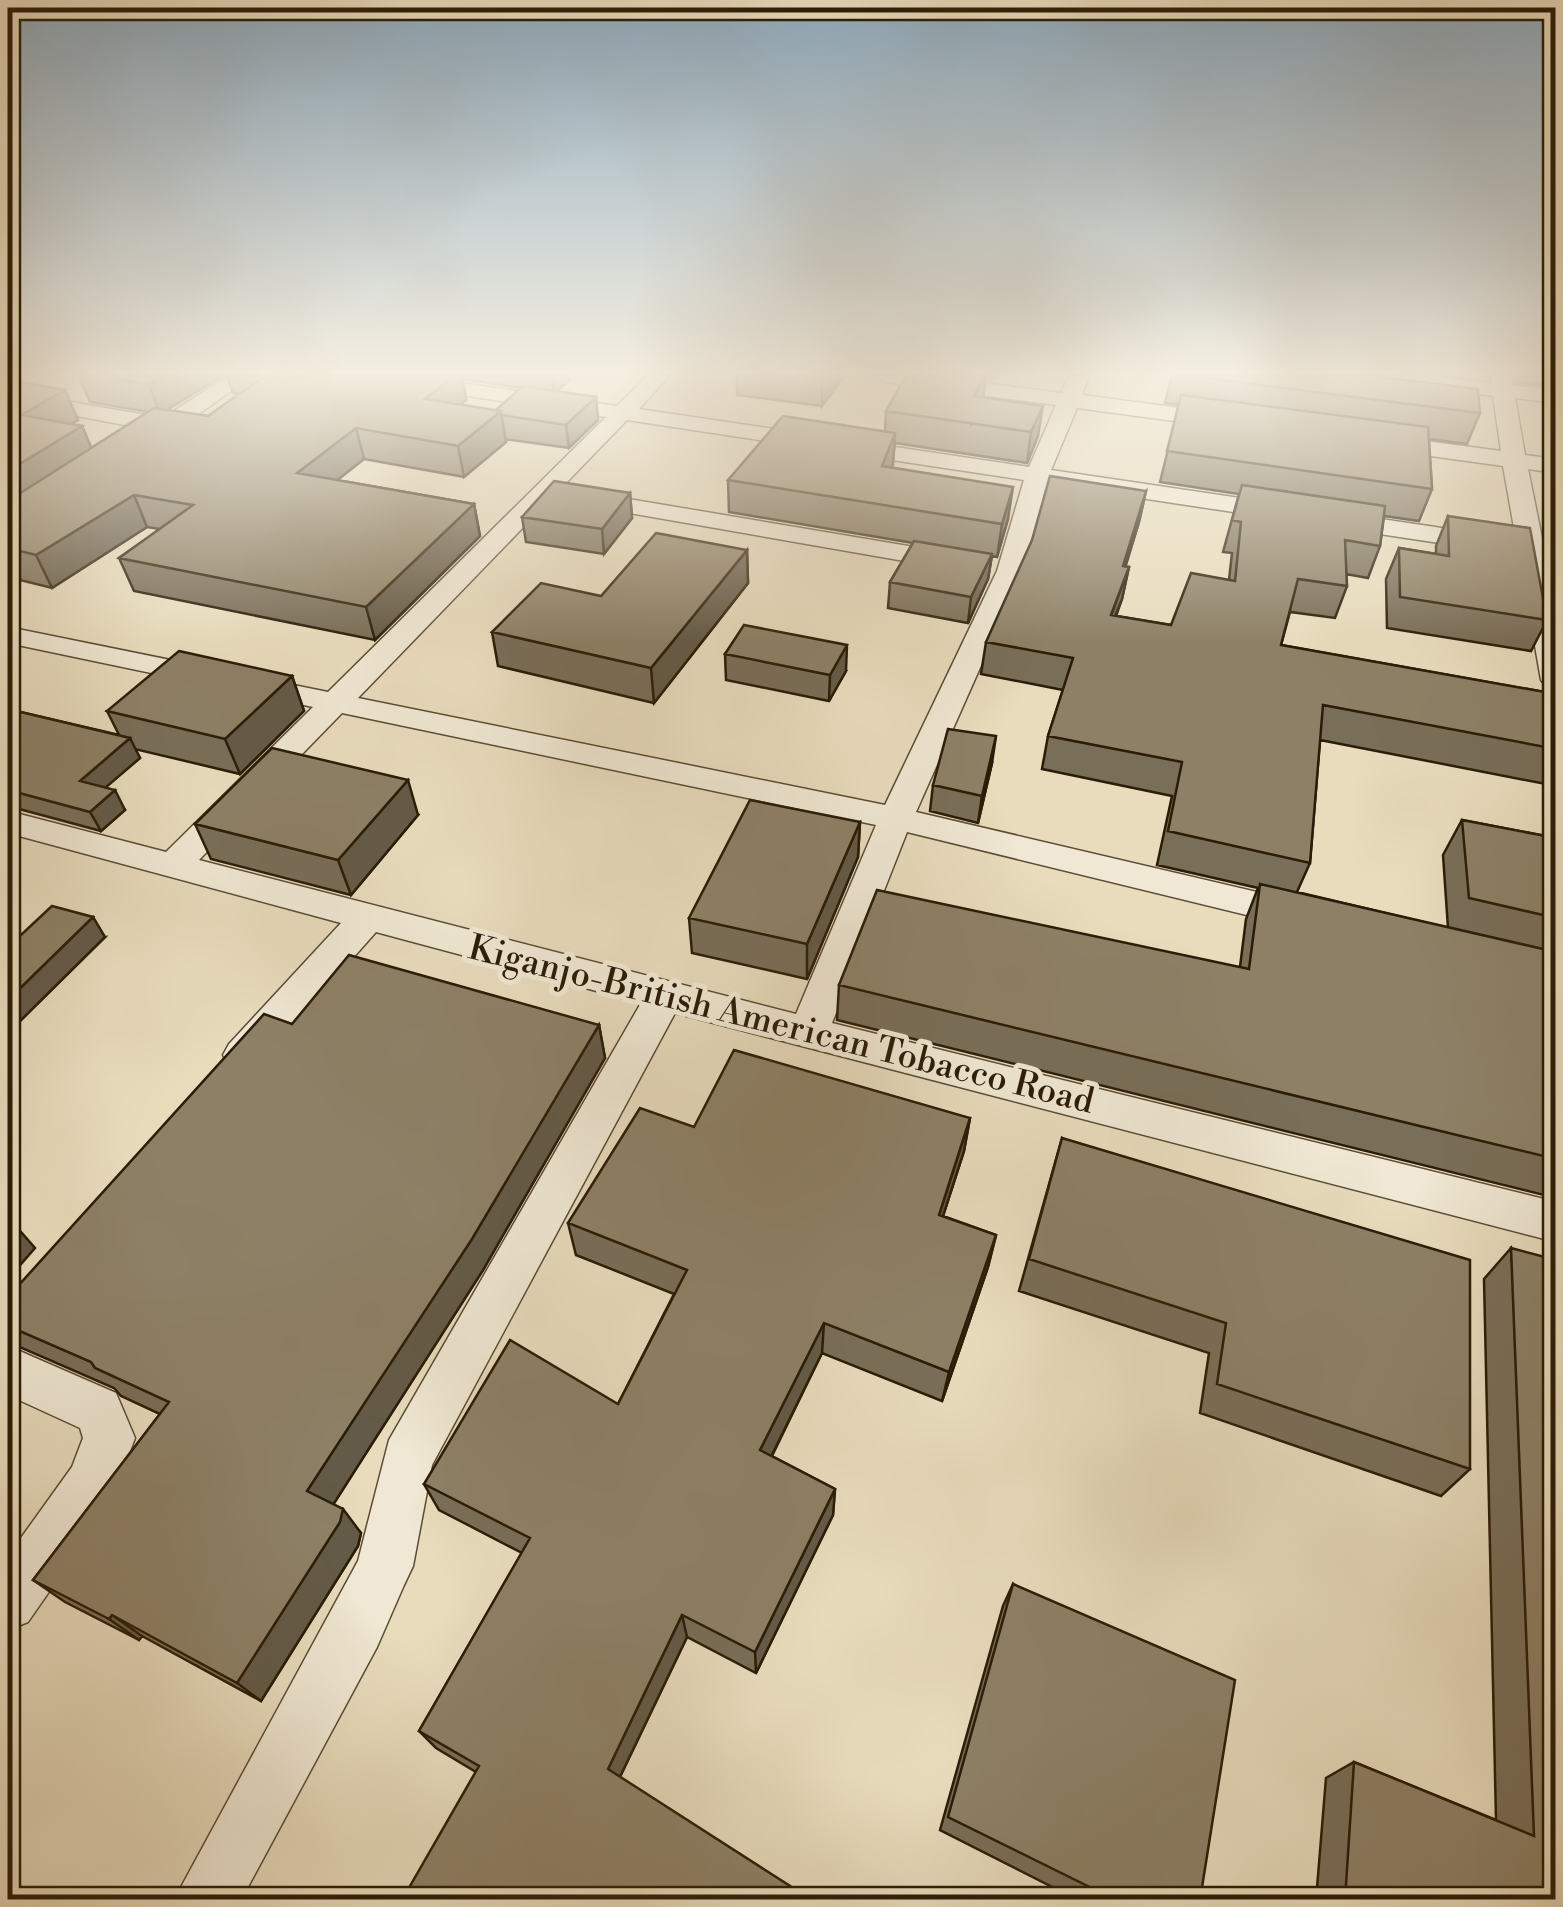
<svg xmlns="http://www.w3.org/2000/svg" width="1563" height="1907" viewBox="0 0 1563 1907" font-family="'Libre Bodoni',serif">
<style>
.lines{fill:none;stroke-linecap:round;stroke-linejoin:round}
.minor-casing{stroke:#5a4c34;stroke-width:3}
.minor{fill:#f0e8d4;fill-rule:evenodd}
.wall{fill:#796e58;stroke:#2a1c07;stroke-width:2.5;fill-rule:evenodd}
.shaded-wall{fill:#635a47;stroke:#2a1c07;stroke-width:2.5}
.building{fill:#8d8066;stroke:#2a1c07;stroke-width:2.5}
.labels{text-anchor:middle;dominant-baseline:central;stroke-width:10;stroke-linejoin:round;paint-order:stroke}
.street-label{font-size:35px;fill:#2a1c07;stroke:#f0e8d4}
</style>
<rect width="100%" height="100%" fill="#e8dcbd"/>
<filter id="stains"><feTurbulence type="fractalNoise" baseFrequency=".002" numOctaves="4"/><feColorMatrix values="0 0 0 0 .2 0 0 0 0 .09 0 0 0 0 .02 0 0 0 .5 -.17"/></filter>
<radialGradient id="worn" r=".72"><stop offset=".6" stop-color="#630" stop-opacity="0"/><stop offset="1" stop-color="#630" stop-opacity=".3"/></radialGradient>
<g class="lines">
<defs>
<path id="minor" d="M228,376H252L175,431L145,447L134,440L146,429L8,403V391L163,418Z
M365,376H415L617,406L647,376H669L639,409L1029,467L1056,405L885,382L875,376H931L1061,393L1069,376H1089L1082,395L1226,414L1237,421L1226,428L1077,408L1051,470L1516,539L1503,466L1380,449L1369,442L1380,435L1501,451L1493,396L1385,382L1375,376H1434L1491,383V376H1511L1513,385L1556,390V403L1515,398L1525,455L1556,459V473L1528,469L1543,543L1556,545V561L1546,559L1556,602V689L1546,686L1541,680L1519,555L1047,484L1023,571L916,812L1300,902L1313,906L1318,915L1313,924L1300,928L907,832L832,1023L1556,1202V1242L675,1013L432,1465L413,1566L404,1585L377,1647L241,1900H174L358,1561L389,1440L641,1003L376,932L257,1066L243,1071L229,1066L223,1055L229,1044L341,923L8,833V811L166,852L313,707L8,643V627L328,692L606,417L375,382ZM627,420L1024,480L997,571L885,805L358,698ZM342,713L876,825L796,1014L199,860Z
M581,491L956,554L969,562L956,570L572,503L569,498Z
M8,1346L116,1393L135,1438L110,1504L28,1622L8,1630V1556L72,1467L83,1438L80,1428L8,1395Z"/>
</defs>
<use href="#minor" class="minor-casing"/>
<use href="#minor" class="minor"/>
</g>
<path class="wall" d="M79,376H222L167,410L208,416L239,394L233,393L227,376H571L570,380L556,391L596,397L598,420L569,448L505,439L506,442L464,477L364,459L337,480L474,504L480,536L375,640L134,591L119,558L160,529L147,527L52,588L8,577V380L65,390L78,420L71,424L82,426L91,448L148,412L90,402ZM463,379L521,388L495,411L460,405L466,400Z
M737,376H844L822,406L737,395Z
M906,376H993L991,380L985,379L983,397L1038,436L1027,463L895,443L892,467L1008,519L997,557L992,556L988,579L968,623L888,608L890,582L913,543L729,512L728,480L885,432L886,411Z
M1172,376H1374L1480,413L1467,444L1429,439L1432,489L1419,521L1384,516L1380,546L1368,578L1346,574L1347,586L1335,618L1290,612L1281,645L1556,694V786L1320,740L1310,863L1297,892L1448,928L1443,855L1462,820L1556,838V1198L837,1020L839,985L1240,967L1246,919L1258,888L1157,865L1172,796L1042,769L1048,736L1063,690L981,674L986,642L1146,491L1139,522L1125,567H1129L1122,599L1116,616L1171,625L1229,580L1232,553L1223,552L1239,494L1160,482L1179,405L1165,403Z
M1516,376H1556V386L1517,382Z
M630,493L632,518L604,554L526,542L522,517Z
M1448,516L1547,620L1531,651L1387,628L1386,579L1399,548L1436,554V546Z
M747,550L748,583L654,703L498,666L492,632Z
M725,654L846,671L829,701L726,680Z
M292,676L304,711L240,774L135,749L140,758L105,787L125,810L101,831L8,806V709L119,735L107,711Z
M992,763L978,823L930,811L933,785Z
M418,815L351,895L211,859L195,824Z
M860,822L858,857L807,979L692,953L689,918Z
M105,937L16,1025L8,1023V947Z
M292,1024L599,1025L605,1058L483,1270L333,1504L361,1533L358,1546L261,1701L142,1636L139,1640L65,1602L33,1580L160,1414L121,1396L114,1388L8,1342V1297Z
M970,1118L964,1151L943,1216L996,1235L988,1267L942,1401L822,1353L772,1456L835,1489L833,1515L756,1673L687,1637L620,1777L476,1772L436,1748L419,1731L522,1553L439,1510L424,1484L618,1404L674,1294L576,1255L568,1223L694,1127Z
M1062,1138L1470,1469L1441,1496L1200,1413L1209,1353L1019,1291Z
M1511,1248L1556,1900H1316L1326,1778L1354,1762L1496,1820L1484,1279Z
M1013,1584L1200,1900H1078L940,1830L1003,1606Z"/>
<path class="shaded-wall" d="M164,376H222L160,414L149,384Z
M454,376H462L466,400L431,429L425,399Z
M552,376H571L570,380L554,393Z
M825,376H844L822,406V379Z
M984,376H986L983,399L971,426L974,396Z
M65,390L78,420L35,445L21,415Z
M596,397L598,420L569,448L566,425Z
M1043,406L1038,436L1027,463L1031,432Z
M501,411L506,442L464,477L458,446Z
M82,426L95,456L8,512V471Z
M356,428L364,459L307,504L297,473Z
M895,433L893,464L880,498L882,466Z
M1013,487L1008,519L997,557L1002,524Z
M1146,491L1139,522L1116,598L1123,566Z
M630,493L632,518L604,554L602,529Z
M134,495L147,527L52,588L36,555Z
M474,504L480,536L375,640L366,607Z
M747,550L748,583L654,703L651,668Z
M992,554L988,579L968,623L971,597Z
M1129,567L1122,599L1103,647L1111,615Z
M847,645L846,671L829,701L830,675Z
M292,676L304,711L240,774L225,739Z
M996,736L992,763L978,823L982,796Z
M130,738L140,758L91,800L80,781Z
M408,780L418,815L351,895L338,860Z
M115,790L125,810L101,831L90,812Z
M860,822L858,857L807,979V944Z
M93,917L105,937L16,1025L8,1014V1000Z
M599,1025L605,1058L483,1270L326,1516L307,1491Z
M970,1118L964,1151L933,1247L939,1215Z
M8,1217L35,1248L8,1279Z
M996,1235L988,1267L942,1401L949,1372Z
M824,1323L822,1353L761,1477L760,1450Z
M835,1489L833,1515L756,1673L755,1652Z
M343,1509L361,1533L358,1546L261,1701L237,1683Z
M112,1615L142,1636L139,1640L109,1619Z
M682,1615L687,1637L616,1785L608,1769Z"/>
<path class="building" d="M98,376H164L149,384Z
M265,376H454L425,399L501,411L458,446L356,428L297,473L474,504L366,607L119,558L193,505L134,495L36,555L8,548V501L154,408L208,416Z
M797,376H825L822,379Z
M906,376H984L974,396L1043,406L1031,432L886,411Z
M1189,376H1374L1478,389L1480,413Z
M8,380L65,390L21,415L82,426L8,471Z
M523,386L596,397L566,425L501,415V411H495Z
M1181,395L1428,427L1432,489L1167,451Z
M783,416L895,433L882,466L1013,487L1002,524L728,480Z
M1050,476L1146,491L1123,566L1129,567L1111,615L1171,625L1191,573L1235,581L1241,522L1232,520L1242,485L1385,506L1380,546L1345,540L1347,586L1298,579L1281,645L1556,694V749L1323,705L1310,863L1168,831L1182,762L1048,736L1073,658L986,642L1032,540Z
M554,481L630,493L602,529L522,517Z
M1448,516L1530,528L1547,620L1400,597L1399,548L1449,556Z
M656,533L747,550L651,668L492,632L541,583L601,596Z
M914,541L992,554L971,597L890,582Z
M744,625L847,645L830,675L725,654Z
M179,651L292,676L225,739L107,711Z
M8,709L130,738L80,781L115,790L90,812L8,790Z
M948,729L996,736L982,796L933,785Z
M272,748L408,780L338,860L195,824Z
M750,800L860,822L807,944L689,918Z
M1462,820L1556,838V918L1469,898Z
M1260,884L1556,952V1159L839,985L877,890L1249,969Z
M52,906L93,917L8,1000V947Z
M349,955L599,1025L472,1239L307,1491L343,1509L340,1522L237,1683L112,1615L109,1619L33,1580L169,1402L95,1368L91,1362L8,1326V1297L264,1014L292,1024Z
M734,1050L970,1118L939,1215L996,1235L949,1372L824,1323L760,1450L835,1489L755,1652L682,1615L608,1769L812,1900H402L479,1766L419,1731L530,1538L424,1484L510,1340L618,1404L687,1270L568,1223L640,1108L694,1127Z
M1062,1138L1470,1260V1469L1217,1384L1226,1323L1029,1259Z
M1511,1248L1556,1260V1900H1345L1354,1762L1534,1836Z
M1013,1584L1235,1680L1200,1900H1116L948,1817Z"/>
<linearGradient id="sky" x2="0" y2="1"><stop stop-color="#8eaabe"/><stop offset="0.58" stop-color="#f5efe1"/><stop offset="1" stop-color="#f5efe1" stop-opacity="0"/></linearGradient>
<rect width="1563" height="643" fill="url(#sky)"/>
<g class="labels">
<g class="street-label">
<text transform="translate(781 1025) rotate(14)">Kiganjo-British American Tobacco Road</text>
</g>
</g>
<rect width="1563" height="1907" fill="none" stroke="#e8dcbd" stroke-width="40"/>
<rect x="10" y="10" width="1543" height="1887" fill="none" stroke="#2a1c07" stroke-width="5"/>
<rect x="20" y="20" width="1523" height="1867" fill="none" stroke="#2a1c07" stroke-width="2.5"/>
<rect width="100%" height="100%" filter="url(#stains)"/>
<rect width="100%" height="100%" fill="url(#worn)"/>
</svg>
